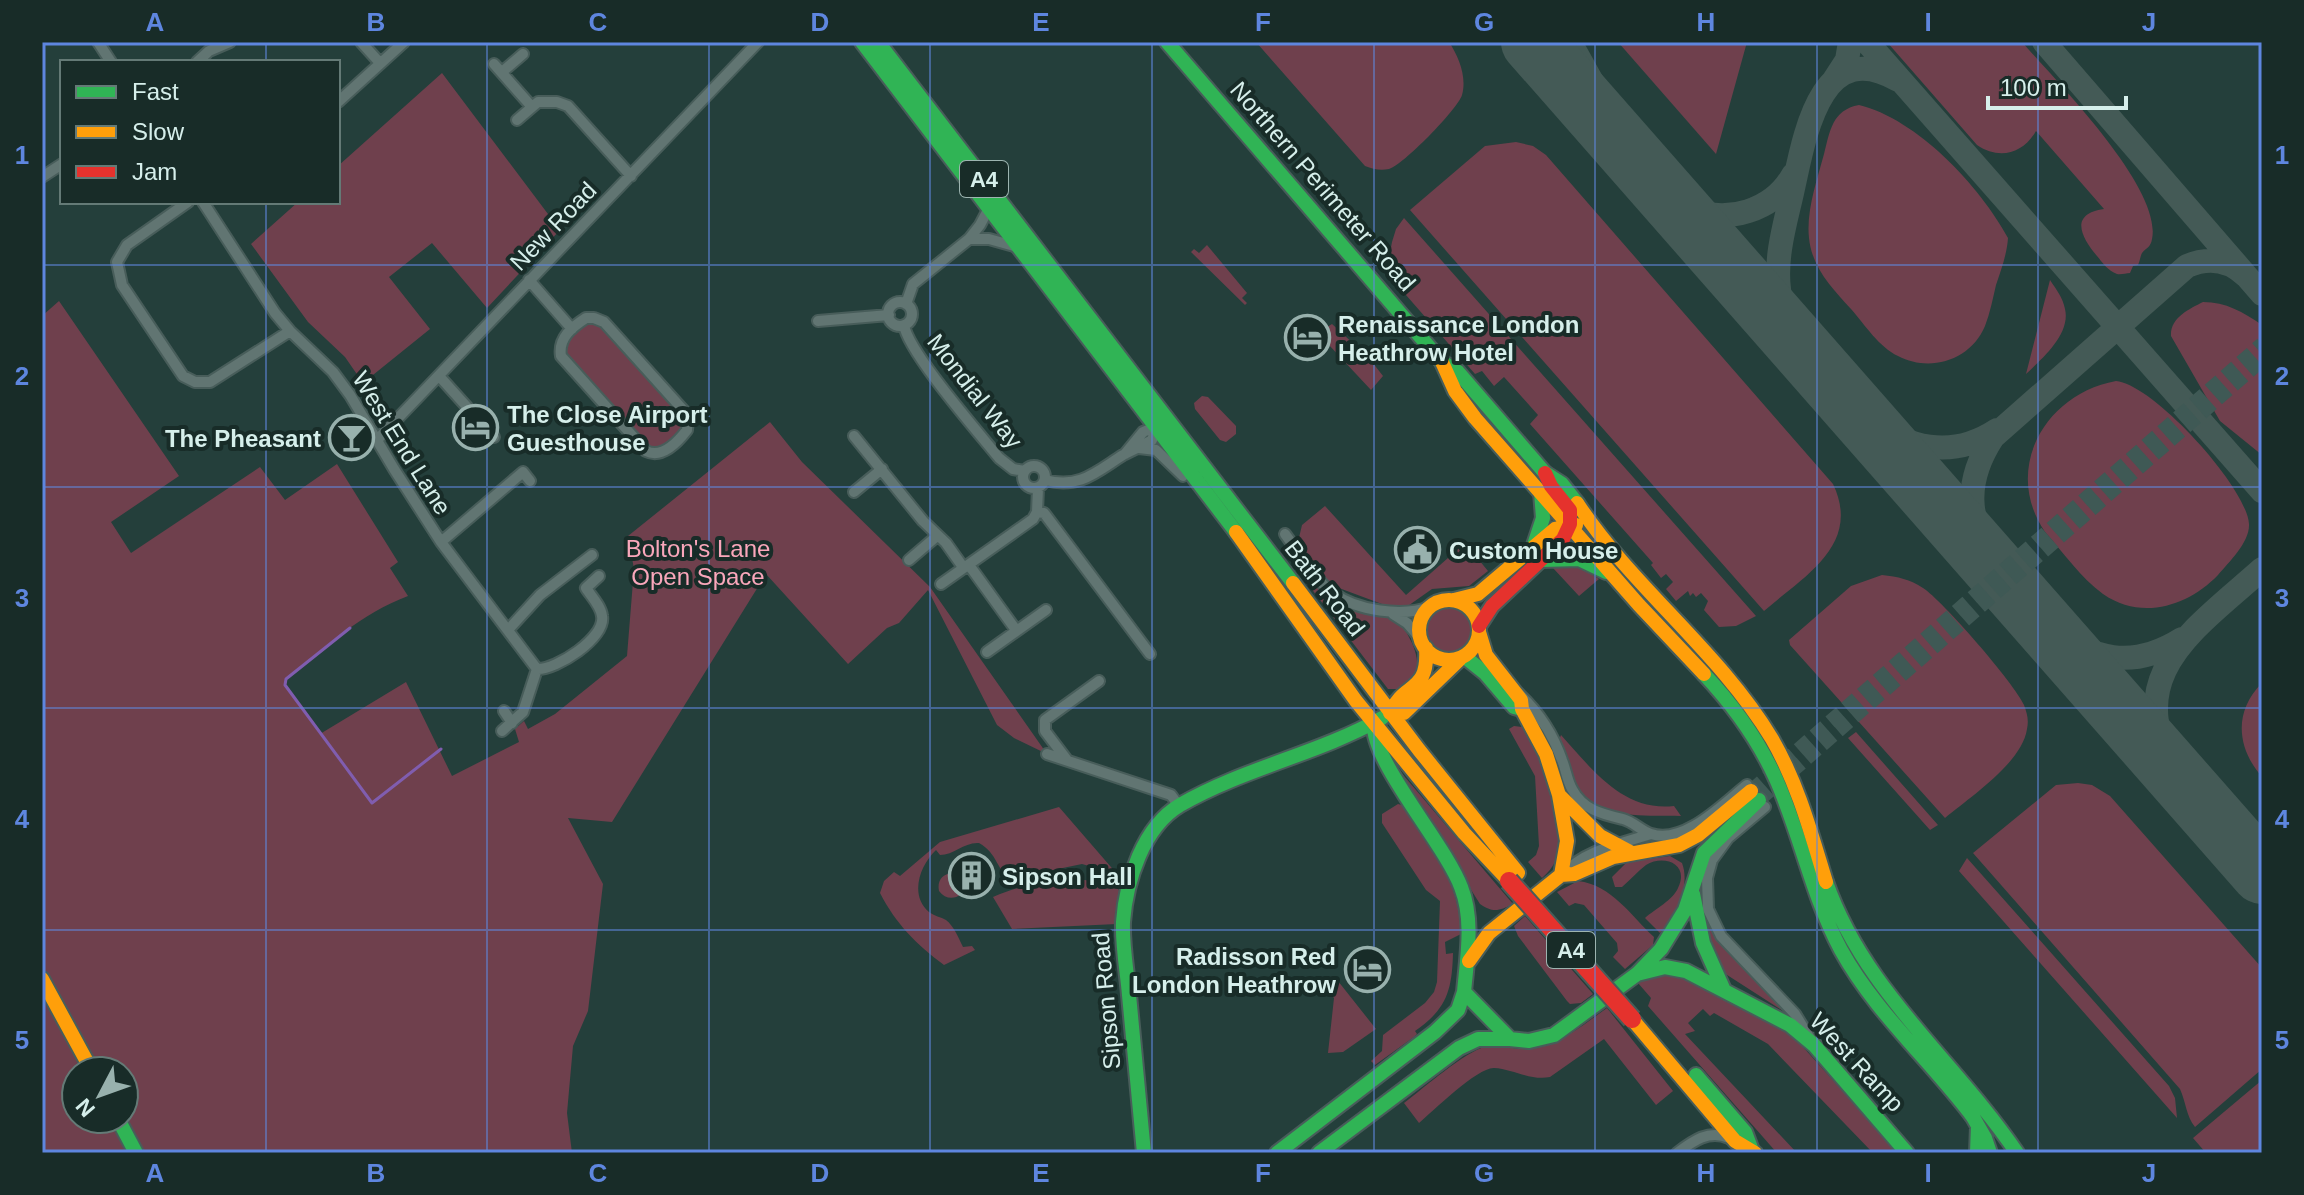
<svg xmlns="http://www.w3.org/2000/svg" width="2304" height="1195" viewBox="0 0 2304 1195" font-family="Helvetica,sans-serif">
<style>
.green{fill:#6f404d;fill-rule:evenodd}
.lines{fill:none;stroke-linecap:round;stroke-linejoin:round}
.stream{stroke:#805daf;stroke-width:3}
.taxiway{stroke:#445a56;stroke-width:24}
.runway{stroke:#445a56;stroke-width:62}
.secondary-tunnel{stroke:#3f5955;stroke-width:14;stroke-dasharray:14 7;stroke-linecap:butt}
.street-casing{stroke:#485d5a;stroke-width:14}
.fast-casing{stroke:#485d5a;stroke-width:18}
.slow-casing{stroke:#485d5a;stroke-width:18}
.jam-casing{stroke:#485d5a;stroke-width:18}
.street{stroke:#617572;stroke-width:10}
.fast{stroke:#30b455;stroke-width:14}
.slow{stroke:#ff9f0a;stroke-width:14}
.jam{stroke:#e5322d;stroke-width:14}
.jam-bridge-casing{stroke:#485d5a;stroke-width:22;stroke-linecap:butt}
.jam-bridge{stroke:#e5322d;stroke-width:18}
.grid{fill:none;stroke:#5e86df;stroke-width:2;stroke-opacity:0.55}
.labels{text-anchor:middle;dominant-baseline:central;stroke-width:8;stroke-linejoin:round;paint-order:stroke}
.shield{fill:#182c28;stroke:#9db4b0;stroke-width:2}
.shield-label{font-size:22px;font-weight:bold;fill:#d6efeb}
.street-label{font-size:24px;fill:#d6efeb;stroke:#182c28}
.poi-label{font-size:24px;font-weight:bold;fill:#d6efeb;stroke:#182c28;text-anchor:start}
.park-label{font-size:24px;fill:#faa7bb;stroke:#182c28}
.neatline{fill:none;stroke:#5e86df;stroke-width:3}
.grid-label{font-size:26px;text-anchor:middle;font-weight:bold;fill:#5e86df}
</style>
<rect width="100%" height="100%" fill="#243f3b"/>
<path class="green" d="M1256,42H1449C1459,57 1467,77 1462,95C1458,109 1402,166 1389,169C1380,171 1373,169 1365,166Z
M1618,42H1747L1716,154Z
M1887,42H2022C2055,80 2163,188 2152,239C2151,247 2146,248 2142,253C2140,257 2140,261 2138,265L2133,266L2130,273C2126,273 2121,275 2117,274C2108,271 2102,262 2097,256C2081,237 2069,214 2104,209L2036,131C2023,154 1999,160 1977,145Z
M442,73L560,230L487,308L432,243L389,277L430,329L363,383L345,357L308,322L251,244L298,202H338V166Z
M1859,105C1917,119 1980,186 2008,238C2007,254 2001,270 1996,285C1993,298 1990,313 1985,326C1971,360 1930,373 1898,356C1879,347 1865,325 1851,309C1832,288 1812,268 1809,238C1806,211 1817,180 1824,154C1830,131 1832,110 1859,105Z
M1516,142L1533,146L1546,155L1833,484C1862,545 1804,576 1764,611L1410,210L1485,146Z
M1404,218L1756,616L1736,626L1719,627L1704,610L1708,601L1701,593L1696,597L1693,593L1690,596L1688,591L1676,601L1666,589L1673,582L1666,574L1661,578L1651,565L1653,563L1530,424L1538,415L1504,377L1494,386L1482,371L1475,374L1392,279L1389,258L1392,242L1396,229Z
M1207,245L1247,293L1242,298L1247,303L1245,305L1191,252L1194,249L1199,253Z
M2050,280C2056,289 2063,298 2065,309C2071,334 2042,359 2026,374Z
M59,301L179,476L111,522L131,553L260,467L285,500L337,464L398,562L390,568L408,596C362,613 324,648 286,679V685L320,734L406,682L452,776L519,742L515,729L524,721L528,729L555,714L627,656L634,569L628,536L770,422L802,462L930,587L1047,754L1014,738L997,725L928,590L899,623L887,628L848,664L766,574L612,822L568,818L603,884L588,1011L573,1046L567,1113L572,1153H42V316ZM76,1071H124V1119H76Z
M2203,302C2226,302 2243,312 2262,325V455L2220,421L2171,336C2170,318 2189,309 2203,302Z
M592,322L602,325L683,417L684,429L663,449L647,448L563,352C567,337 577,326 592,322Z
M1332,324L1369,358L1383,376L1371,390L1314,329H1324Z
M2116,381C2153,384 2247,487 2249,524C2250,542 2229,562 2218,575C2188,606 2142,621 2103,594C2081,578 2063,552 2045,532C2002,469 2045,394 2116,381Z
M1202,396L1208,397L1236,426V434L1226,442L1220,440L1195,409L1194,403Z
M1325,506L1406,595L1465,543L1488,571L1469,586L1432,589L1405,608L1398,610L1339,588L1325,578L1298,542L1302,525Z
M1564,565L1580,567L1599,579L1579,596L1553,568Z
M1882,575C1898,577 1910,579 1923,588C1942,600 2015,684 2024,705C2027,713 2029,720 2027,729C2022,763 1970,797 1945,818L1790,645L1789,640L1851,586Z
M1304,579C1318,582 1321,596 1333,601C1354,609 1379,611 1398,623C1405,628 1408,635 1412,643C1421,664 1419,677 1399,689H1388Z
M1425 631a24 24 0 1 1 48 0a24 24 0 1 1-48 0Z
M2262,683V777C2237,748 2233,712 2262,683Z
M1514,726L1522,727C1538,744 1562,816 1561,839C1560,855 1554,868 1542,878L1528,862L1536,855L1539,846L1535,776L1509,729Z
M1856,732L1938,825L1930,830L1848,738Z
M1561,735C1592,769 1623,812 1674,806L1681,816C1646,815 1598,821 1577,786C1569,773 1566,754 1559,740Z
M1387,756L1513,904C1499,911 1493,913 1480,904Z
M2078,783L2092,785L2110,796L2262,968V1069L2195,1127C2186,1116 2186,1102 2180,1089L1973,853L2056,785Z
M1398,804L1405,806L1410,813C1437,854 1459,882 1461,934L1445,942L1446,954L1453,953C1452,990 1447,1009 1415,1031L1417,1034L1414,1037L1375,1065L1371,1061L1382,1051L1383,1035L1425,1003L1434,992L1437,982L1440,901L1426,890L1382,823V814Z
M1059,807L1117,874L1082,864L1010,879C996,869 998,854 979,843C964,842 954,855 940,855L936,850C920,865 909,895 929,912C934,916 941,917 946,920C954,926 959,939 963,947L972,946L975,950L944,965C916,944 896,924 880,893L884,881L894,872L900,876L940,842Z
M1670,856L1682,863C1691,887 1675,916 1660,933L1645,918C1655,909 1673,900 1678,888C1690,864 1664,854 1646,865C1638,871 1630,880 1622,887H1615L1612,877L1627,862Z
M1967,858L2169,1086L2175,1098L2177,1118L1959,871Z
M959,865L972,892L965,896L961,894C954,900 945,899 939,891C937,881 942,874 952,873V868Z
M1085,880L1116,885L1121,894L1117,924L1012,929L993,897C1024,883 1051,881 1085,880Z
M1578,881C1612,885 1631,916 1654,937L1653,945L1625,969L1613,957L1618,951L1617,943L1584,905L1575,903L1569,906L1557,892Z
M1706,910L1791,1016L1724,973L1709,946L1702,914Z
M1525,916L1593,994L1581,1003L1570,1004L1567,1001L1518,936L1514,926Z
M1663,972L1682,975L1793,1036L1899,1153H1873L1768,1044L1714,1013L1710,1016L1703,1009L1688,1023L1695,1031L1685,1034L1797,1153H1777L1648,1006L1651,998L1638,983L1646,977Z
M1334,976L1376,1029L1343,1052L1328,1053L1334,998L1323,985Z
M1607,1008L1673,1091L1656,1105L1604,1039L1550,1077C1531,1081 1513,1069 1494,1068C1478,1067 1433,1111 1419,1123L1404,1103C1424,1088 1464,1052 1487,1046C1500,1043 1511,1049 1524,1049C1557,1048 1581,1026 1607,1008Z
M2262,1080V1153H2206L2193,1138Z"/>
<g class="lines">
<path class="stream" d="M350,628L286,679L285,685L372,803L441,749"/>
<path class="taxiway" d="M1570,42L1635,159
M1867,42L2262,491
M2044,42L2262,294
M1834,80L1847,60L1850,42
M1664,192C1672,198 1681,205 1690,209C1728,224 1773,211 1793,175
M1804,352C1793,332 1781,312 1779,289C1775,257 1785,224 1792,193C1804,140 1819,34 1898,80
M1864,419C1908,447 1950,461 1997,430
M1990,563C1969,516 1963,483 1993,437L2187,266C2208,257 2228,259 2245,275
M2047,628C2094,659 2131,671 2182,639
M2181,781C2116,678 2190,633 2262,569
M2249,858L2262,869"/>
<path class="runway" d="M1532,42L2262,873"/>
<path class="secondary-tunnel" d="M1751,791L2262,344
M1759,800L2262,360"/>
<defs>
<path id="street" d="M98,42L111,62
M361,42L380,63
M197,62L209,51L230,42
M494,64L532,107
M502,72L523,54
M338,102L404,42
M517,120L538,102H557L568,106L631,176
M42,177L62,164
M188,202L127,245L117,262L122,285L183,376L195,382H210L290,331
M203,202L275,313L290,331L333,372L350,395L394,469L441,542L537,669
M969,239H989L1014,246
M529,280L572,329
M888 314a12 12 0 1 1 24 0a12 12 0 1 1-24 0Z
M906,304L913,284L969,239L980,225L989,208
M586,318H594L604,322L685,412L688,418L687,430C677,443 662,459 646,451L561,356C558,338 572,327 586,318Z
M818,321L889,315
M904,325C908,352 979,433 999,458L1013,469L1025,471
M440,377L494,437
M854,436L923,521L946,543L963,567
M378,439L758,42
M1139,448L1156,450L1183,476
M1125,454L1143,432L1157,426
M1023 477a11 11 0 1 1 22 0a11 11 0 1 1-22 0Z
M1045,480C1080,489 1096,472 1123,455C1132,450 1143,446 1152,440L1156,429
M854,492L882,469
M1037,512L1044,513L1150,654
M1285,534C1299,553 1314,579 1333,593C1357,611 1402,617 1430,607
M441,542L523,472L530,481
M909,560L937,536
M969,565L1016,630
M941,584L1033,519L1037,512L1038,488
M1393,614L1407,623L1420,638
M508,630L540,595L592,555
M987,652L1046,610
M537,669C556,670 606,638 602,616C601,606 591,596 586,588L599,576
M1518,693C1539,712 1553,734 1562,760C1566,770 1567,780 1572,789C1583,810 1602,814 1623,819C1634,822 1641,831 1651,834C1684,845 1723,804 1747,785
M504,711L512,723
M502,731L523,712L537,669
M1047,754L1171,795L1179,806
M1067,760L1045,731V720L1099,681
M1765,807L1728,838L1712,860L1707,878L1708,909L1721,936L1795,1014L1811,1040
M1563,874C1585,850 1620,844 1651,834
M1677,1153C1693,1141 1709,1129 1729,1138"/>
<path id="fast" d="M862,42L1236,532
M878,42L1293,583
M1167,42L1442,362L1458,372L1545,473L1562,484L1577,503
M1534,545L1543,518L1541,492
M1541,560L1579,559L1606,572
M1465,657L1485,673L1514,707L1522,709
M1704,674C1734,706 1758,739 1776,779C1801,835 1812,896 1841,950C1875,1012 1931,1061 1973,1117L1985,1138L1990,1153
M1374,724C1371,761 1445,844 1461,887C1474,920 1467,958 1464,992L1510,1039L1529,1041L1554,1035L1637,974L1661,949L1685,910L1704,853L1759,800
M1826,882C1864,991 1954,1060 2017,1153
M1693,894L1703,943L1723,988
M1637,974L1665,967L1686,971L1790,1025L1814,1045L1907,1153
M1696,1075L1745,1132L1751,1148
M118,1119L136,1153
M1144,1153C1139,1100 1134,1048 1129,995C1127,971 1122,945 1123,922C1126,881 1143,827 1180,805C1244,768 1318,754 1382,718
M1277,1153L1435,1032L1458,1010L1464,992
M1319,1153L1459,1048L1478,1039H1510
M1977,1153L1978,1126"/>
<path id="slow" d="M1442,362L1455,391L1475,418L1639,605L1704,674
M1577,503C1633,588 1719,651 1772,739C1798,784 1811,833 1826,882
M1236,532L1356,701L1464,833L1509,881
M1293,583L1419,750L1518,873
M1419 630a30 30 0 1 1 60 0a30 30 0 1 1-60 0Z
M1454,600L1478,594L1555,529L1576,525
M1479,632L1486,655L1521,700L1522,709L1546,754L1559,795L1567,841L1561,875
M1426,648C1429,694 1404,681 1390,713H1404L1460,659
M1560,796L1600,836L1630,852
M1469,961L1489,933L1561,875L1574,874L1613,857L1679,845L1698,835L1751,791
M42,979L92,1071
M1632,1019L1735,1141L1755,1153"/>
<path id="jam" d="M1479,626L1492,606L1563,539L1570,524V510L1551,486L1545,473"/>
</defs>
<use href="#street" class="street-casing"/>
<use href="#fast" class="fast-casing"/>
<use href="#slow" class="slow-casing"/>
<use href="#jam" class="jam-casing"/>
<use href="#street" class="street"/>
<use href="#fast" class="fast"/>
<use href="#slow" class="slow"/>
<use href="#jam" class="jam"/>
<defs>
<path id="jam-bridge" d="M1509,881L1632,1019"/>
</defs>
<use href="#jam-bridge" class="jam-bridge-casing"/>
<use href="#jam-bridge" class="jam-bridge"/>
</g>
<path class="grid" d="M266,42V62M487,42V1153M709,42V1153M930,42V1153M1152,42V1153M1374,42V1153M1595,42V1153M1817,42V1153M2038,42V1153M266,202V1153M42,265H2262M42,487H2262M42,708H2262M42,930H2262"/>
<defs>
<symbol id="hotel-ring" viewBox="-11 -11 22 22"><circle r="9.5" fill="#182c28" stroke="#98b1ad" stroke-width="1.5"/><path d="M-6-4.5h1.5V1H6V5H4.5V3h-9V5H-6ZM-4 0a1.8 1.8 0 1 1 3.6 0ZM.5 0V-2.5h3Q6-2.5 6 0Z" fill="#98b1ad"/></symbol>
<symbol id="bar-ring" viewBox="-11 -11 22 22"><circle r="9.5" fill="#182c28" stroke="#98b1ad" stroke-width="1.5"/><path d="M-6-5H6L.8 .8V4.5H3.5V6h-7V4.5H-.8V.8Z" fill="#98b1ad"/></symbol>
<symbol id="civic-ring" viewBox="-11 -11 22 22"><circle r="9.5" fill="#182c28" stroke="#98b1ad" stroke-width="1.5"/><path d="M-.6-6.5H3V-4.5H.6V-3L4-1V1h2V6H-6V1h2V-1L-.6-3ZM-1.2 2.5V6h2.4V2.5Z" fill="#98b1ad"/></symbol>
<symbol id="building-ring" viewBox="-11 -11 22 22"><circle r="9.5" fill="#182c28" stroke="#98b1ad" stroke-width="1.5"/><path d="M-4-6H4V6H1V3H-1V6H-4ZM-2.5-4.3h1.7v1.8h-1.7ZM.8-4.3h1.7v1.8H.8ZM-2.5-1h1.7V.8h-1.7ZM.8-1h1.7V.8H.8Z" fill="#98b1ad"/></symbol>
</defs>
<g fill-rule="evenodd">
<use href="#hotel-ring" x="1282" y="312" width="51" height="51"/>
<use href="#hotel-ring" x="450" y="402" width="51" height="51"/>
<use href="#bar-ring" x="326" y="412" width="51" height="51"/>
<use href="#civic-ring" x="1392" y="524" width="51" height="51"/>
<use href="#building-ring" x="946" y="850" width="51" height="51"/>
<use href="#hotel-ring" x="1342" y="944" width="51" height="51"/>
</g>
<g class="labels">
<g class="shield">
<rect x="960" y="161" width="48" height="36" rx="6"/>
<rect x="1547" y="932" width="48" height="36" rx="6"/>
</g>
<g class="shield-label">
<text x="984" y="179">A4</text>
<text x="1571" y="950">A4</text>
</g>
<g class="street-label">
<text transform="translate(1323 186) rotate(49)">Northern Perimeter Road</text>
<text transform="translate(553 226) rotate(-46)">New Road</text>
<text transform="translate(975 391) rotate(52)">Mondial Way</text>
<text transform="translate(402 443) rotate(58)">West End Lane</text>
<text transform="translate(1325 588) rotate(52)">Bath Road</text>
<text transform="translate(1106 1001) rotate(-95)">Sipson Road</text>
<text transform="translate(1857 1062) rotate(47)">West Ramp</text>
</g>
<g class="poi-label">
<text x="1338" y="324">Renaissance London<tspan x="1338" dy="28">Heathrow Hotel</tspan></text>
<text x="507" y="414">The Close Airport<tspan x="507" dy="28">Guesthouse</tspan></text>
<text x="321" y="438" text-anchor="end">The Pheasant</text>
<text x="1449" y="550">Custom House</text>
<text x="1002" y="876">Sipson Hall</text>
<text x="1336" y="956" text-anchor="end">Radisson Red<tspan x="1336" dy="28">London Heathrow</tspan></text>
</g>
<g class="park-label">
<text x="698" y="548">Bolton's Lane<tspan x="698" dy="28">Open Space</tspan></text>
</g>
</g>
<rect width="2304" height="1195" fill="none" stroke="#182c28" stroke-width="88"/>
<rect x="60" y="60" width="280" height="144" fill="#182c28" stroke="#647a76" stroke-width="2"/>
<rect x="76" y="86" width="40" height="12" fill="#30b455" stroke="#647a76" stroke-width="2"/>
<text x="132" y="100" font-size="24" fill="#d6efeb">Fast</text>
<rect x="76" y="126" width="40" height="12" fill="#ff9f0a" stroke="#647a76" stroke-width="2"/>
<text x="132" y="140" font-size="24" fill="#d6efeb">Slow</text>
<rect x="76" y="166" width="40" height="12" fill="#e5322d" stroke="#647a76" stroke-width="2"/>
<text x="132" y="180" font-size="24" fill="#d6efeb">Jam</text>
<g transform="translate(100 1095) rotate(229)"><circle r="38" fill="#182c28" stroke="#647a76" stroke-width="2"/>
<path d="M0-6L14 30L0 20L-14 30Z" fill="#98b1ad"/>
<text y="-12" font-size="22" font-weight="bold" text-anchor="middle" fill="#d6efeb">N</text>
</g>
<path d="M1988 96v12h138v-12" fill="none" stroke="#d6efeb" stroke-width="4"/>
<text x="2000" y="96" font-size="24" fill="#d6efeb" stroke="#182c28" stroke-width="6" paint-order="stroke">100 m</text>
<rect x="44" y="44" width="2216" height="1107" class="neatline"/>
<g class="grid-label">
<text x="155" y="31">A</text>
<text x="376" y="31">B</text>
<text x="598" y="31">C</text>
<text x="820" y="31">D</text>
<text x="1041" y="31">E</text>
<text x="1263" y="31">F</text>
<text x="1484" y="31">G</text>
<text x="1706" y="31">H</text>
<text x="1928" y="31">I</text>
<text x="2149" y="31">J</text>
<text x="22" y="164">1</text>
<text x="2282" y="164">1</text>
<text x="22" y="385">2</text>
<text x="2282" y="385">2</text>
<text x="22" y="607">3</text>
<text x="2282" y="607">3</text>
<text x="22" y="828">4</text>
<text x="2282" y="828">4</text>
<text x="22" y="1049">5</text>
<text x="2282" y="1049">5</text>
<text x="155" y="1182">A</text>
<text x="376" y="1182">B</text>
<text x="598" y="1182">C</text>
<text x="820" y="1182">D</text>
<text x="1041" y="1182">E</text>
<text x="1263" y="1182">F</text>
<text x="1484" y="1182">G</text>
<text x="1706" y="1182">H</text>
<text x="1928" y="1182">I</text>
<text x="2149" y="1182">J</text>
</g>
</svg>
